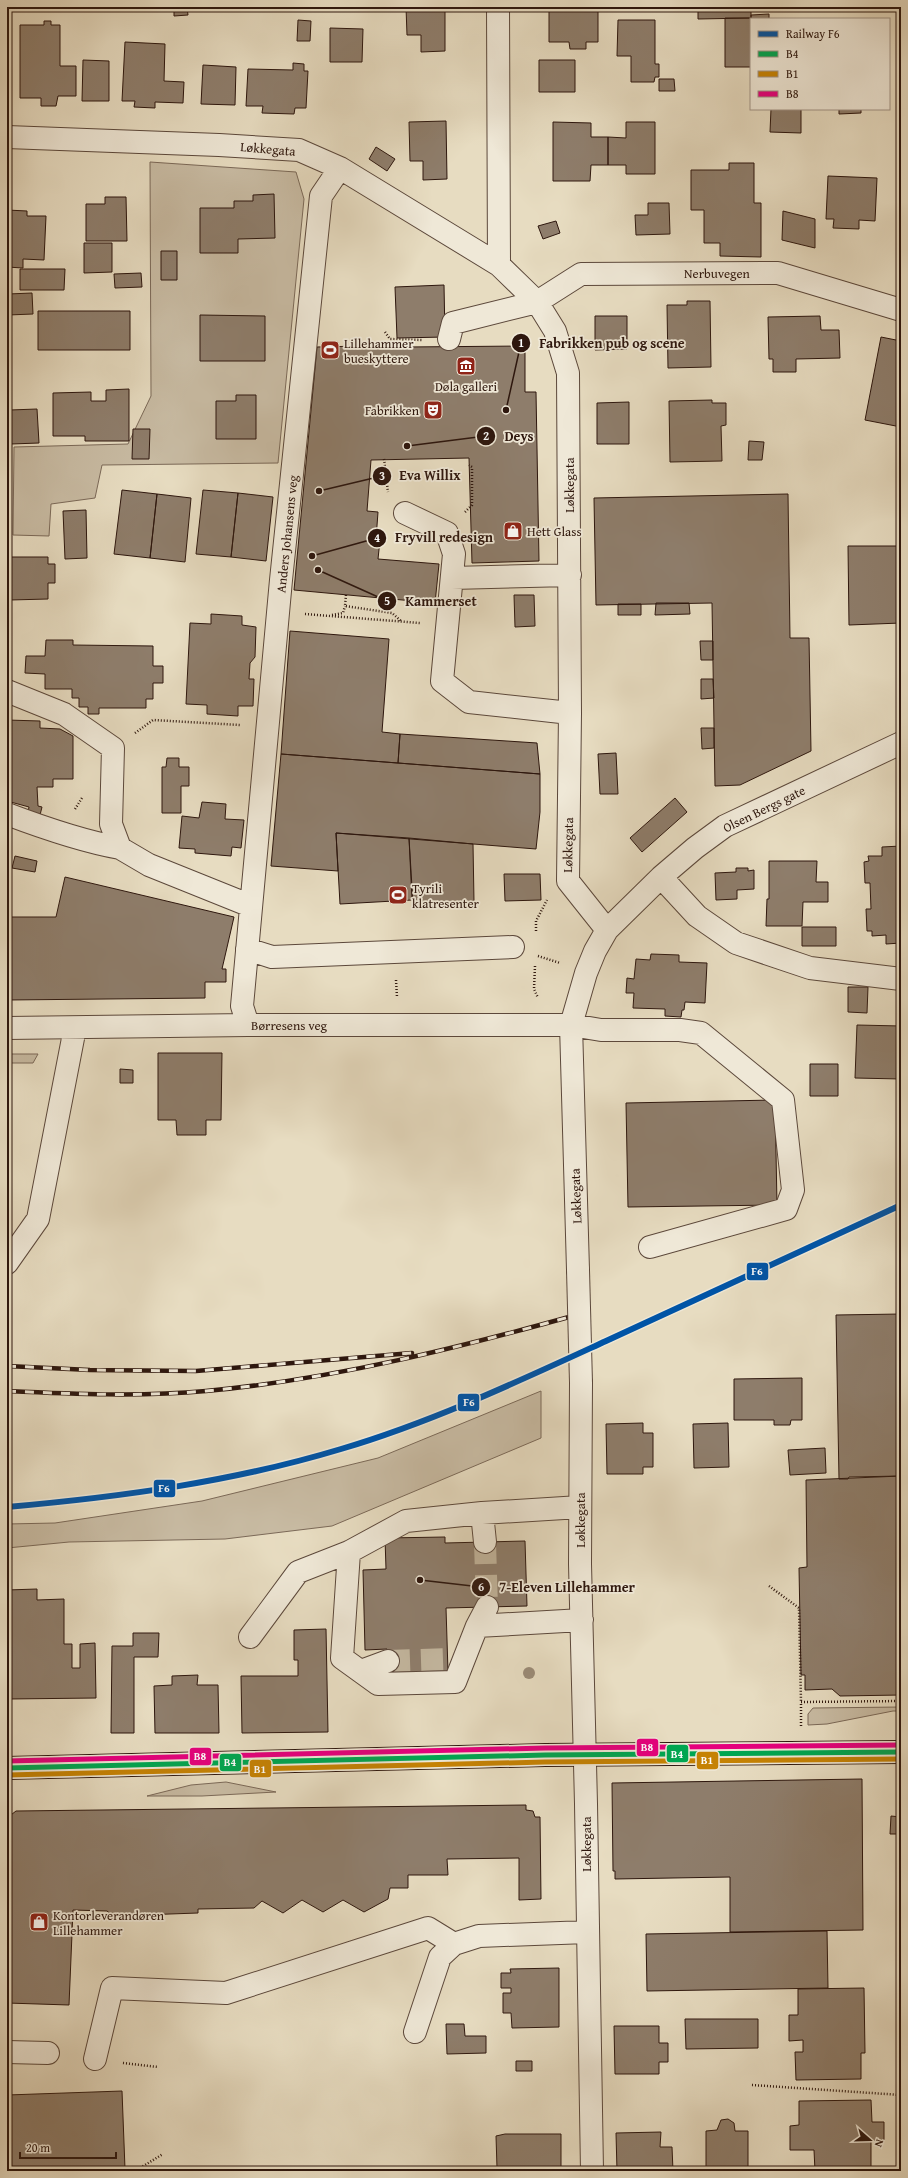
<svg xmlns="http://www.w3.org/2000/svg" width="908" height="2178" viewBox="0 0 908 2178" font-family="'Gentium Book Plus',serif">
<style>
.green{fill:#c8bba3;stroke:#7b6958}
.building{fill:#8e7d6b;stroke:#2e170e}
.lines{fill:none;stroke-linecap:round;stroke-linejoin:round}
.minor-tunnel{stroke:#c2b59d;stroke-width:22;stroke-dasharray:22 11;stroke-linecap:butt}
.minor-casing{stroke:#5c483b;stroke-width:24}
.major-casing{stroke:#2e170e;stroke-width:24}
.path{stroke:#2e170e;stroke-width:2.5;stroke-dasharray:1 2;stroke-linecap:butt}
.minor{stroke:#efe8d7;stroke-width:22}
.major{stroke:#e7dcc1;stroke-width:22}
.rail-casing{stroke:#2e170e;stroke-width:4.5}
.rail{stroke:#efe8d7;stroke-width:3;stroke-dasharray:9;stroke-linecap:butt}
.minor-bridge-casing{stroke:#5c483b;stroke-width:24;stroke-linecap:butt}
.minor-bridge{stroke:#efe8d7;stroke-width:22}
.bus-1-casing{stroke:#efe8d7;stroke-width:8}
.bus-2-casing{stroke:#efe8d7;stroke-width:8}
.bus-3-casing{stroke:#efe8d7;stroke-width:8}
.bus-1{stroke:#00a651;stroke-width:5}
.bus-2{stroke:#c58204;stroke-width:5}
.bus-3{stroke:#e5007d;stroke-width:5}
.rail-1-casing{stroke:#efe8d7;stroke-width:9}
.rail-1{stroke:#0054a6;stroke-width:6}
.tree{fill:#9b8b77}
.labels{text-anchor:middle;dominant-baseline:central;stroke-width:3.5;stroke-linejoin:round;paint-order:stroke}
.street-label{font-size:13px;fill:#2e170e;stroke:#efe8d7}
.poi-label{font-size:13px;fill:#2e170e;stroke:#efe8d7;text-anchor:start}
.leader{fill:none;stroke:#2e170e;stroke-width:1.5}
.callout-dot{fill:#2e170e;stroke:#efe8d7;stroke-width:1.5}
.mark-label{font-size:12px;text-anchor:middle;font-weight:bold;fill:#fff}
.callout-label{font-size:14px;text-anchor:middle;font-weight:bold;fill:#2e170e;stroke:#efe8d7;stroke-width:3.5;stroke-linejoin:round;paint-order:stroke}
.line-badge{stroke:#efe8d7;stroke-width:1.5}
.badge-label{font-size:11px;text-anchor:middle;font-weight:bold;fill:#fff}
</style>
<rect width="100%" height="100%" fill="#e7dcc1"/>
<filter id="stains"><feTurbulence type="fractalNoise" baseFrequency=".005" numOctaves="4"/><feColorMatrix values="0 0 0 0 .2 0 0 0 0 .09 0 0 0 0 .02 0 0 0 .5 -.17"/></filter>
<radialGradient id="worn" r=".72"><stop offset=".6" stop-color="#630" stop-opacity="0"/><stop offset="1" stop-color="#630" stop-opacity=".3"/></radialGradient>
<path class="green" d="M150,162L296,172L304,199L278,463L102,465L95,498L51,504L49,536L13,535L14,447L128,444L151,396Z
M7,1054H38L33,1063H7Z
M541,1391V1438L332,1526L225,1539L69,1542L7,1548V1524L55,1523L202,1501L378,1458Z
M901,1707V1711H893L827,1724L808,1725V1714L813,1708Z
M226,1782L276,1792L202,1796H147L191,1785Z"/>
<path class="building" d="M174,7H187L188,15L174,16Z
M406,7H445V51L421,52V35H407Z
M549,7H598V42H586V49H570L569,42H549Z
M698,7H751V18L698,19Z
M769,14V19H751V67H725V18H751V15Z
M298,20L311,21L310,41H297Z
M618,20H655V64H659V77H655L654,82H631V56H617Z
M44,21H51V25H60V66H76V96H58L56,106H41V98H20V25H44Z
M330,28L363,29L362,62H330Z
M125,42L165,44L164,81L184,82L183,103L155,102V108L134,107L135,101H122Z
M83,60L109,61V101H82Z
M539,60H575V92H539Z
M293,63L304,64V71H308L306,108H295L294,114L262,113L263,106H246L248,69L293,70Z
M203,65L236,67L235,105L201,104Z
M659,79H674L675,91H659Z
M900,85H901V119L899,118Z
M771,109H801V133L770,132Z
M839,109H861V113L839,114Z
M446,121L447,179L423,180V161H410L409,122Z
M553,122L591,123V137H608V165H591L590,181H553Z
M626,122H655V174H626V165H608V137L626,138Z
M376,147L395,159L387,171L369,159Z
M729,163H754V203H761V257L720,256V243H704V210H691V170H729Z
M828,176L877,178L875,221L859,220V229L833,228L834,219H826Z
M274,194L275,238L238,239V253H200V208H234V201H253V195Z
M105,197H126L127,241H86V204H105Z
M648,203H669L670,234L636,235L635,215H648Z
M7,210L27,211V216H46L44,260L23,259V268L7,267Z
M783,211L815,219V248L782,240Z
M556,221L560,233L543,239L538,226Z
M84,243H112V272L84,273Z
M161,251H177V280H161Z
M20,269H65L64,290H20Z
M141,273L142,287L115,288L114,274Z
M444,285L445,337L397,338L395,287Z
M32,293L33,314L8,315V294Z
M687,301H710L711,367L668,368L667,305H687Z
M38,311H130V350H38Z
M200,315L265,316V361H200Z
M595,316H627V349L595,350Z
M820,316L821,330H839L840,358L796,359V372H773V359H769L768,317Z
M881,337L901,341V427L865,420Z
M406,345V347L525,346V392H536L539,561L472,563L469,458L371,460L367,511L378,512L376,539L380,540L378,559L439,564L435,603L294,590L317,347Z
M129,389V441H85V436H53V393L91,392V401H106V390Z
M236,395H256V439H216V401H236Z
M712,400V403H726V425L721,426L722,461L670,462L669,401Z
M629,402V444H597V403Z
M37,409L39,443L11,444L10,410Z
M133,429H150L149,459H132Z
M749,441L764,442L762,460H748Z
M122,490L157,494L150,558L114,554Z
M203,490L238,493L231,557L196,554Z
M238,493L273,497L266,561L231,557Z
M157,494L191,498L185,562L150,558Z
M788,494L790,638H809L811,751L740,785L715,786L712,603L596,605L594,498Z
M86,510L87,558L65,559L63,511Z
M848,546H901V623L849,625Z
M10,557H48V564H55V583H48V599L10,600Z
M514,595H534L535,626L515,627Z
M656,603H689L690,614L655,615Z
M618,604H641V615H618Z
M211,614L242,616V625L256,627L255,657L250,663L249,679H254L253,706H238V716L207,714V705L186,704L190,623L211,624Z
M290,631L389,639L382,732L400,734L398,763L281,754Z
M46,640H73V645L153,646V666H163V683H153V699H146V708H99V714H88V707H79V698H72V689H45V674L25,673L26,656H45Z
M700,641H713V660H701Z
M701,679H713L714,698L701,699Z
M7,720L40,721V728L60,729L73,736V779H53V787H37L38,806L42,807L40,815L28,812L29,807L7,801Z
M701,728H714V748L702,749Z
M400,734L537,743L540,774L398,763Z
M616,753L618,794H600L598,754Z
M281,754L540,774V812L536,849L336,833L338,871L271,866Z
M167,758H179V767H189V786H181V813H162V767H166Z
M675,798L687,812L642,852L630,838Z
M202,802L226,804L225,819L244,820L241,848L232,847L231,856L195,853V849L179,848L182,816L199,818Z
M336,833L409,838L412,900L340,904Z
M409,838L473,844L474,902L413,904Z
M901,846V943L886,944V935L872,936V931H867L866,909H871L870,883H865L864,862L869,861L868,856H882V847Z
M15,856L37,861L35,872L12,868Z
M769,861H817L816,882H828V902H803L802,926H766L767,899H769Z
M736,868H748V871L754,870V889L737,890V899L716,900L715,873L736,872Z
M504,874H540L541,900L505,901Z
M65,877L234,917L222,969H226V982H205V998L7,1000V917H56Z
M802,927H836V946H802Z
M651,954L679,955V962L707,963L705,1003L685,1002L684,1010H682L681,1017L665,1016V1009L633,1008L634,993H626L627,978L634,979L636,959L650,960Z
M848,987H868L867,1013L848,1012Z
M857,1025L901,1026V1079L855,1078Z
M158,1053H222L221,1120H206V1135H177L176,1120H158Z
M810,1064H838V1096H810Z
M120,1069L133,1070V1083H120Z
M775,1100L777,1205L628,1207L626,1103Z
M901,1314V1476L849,1477L848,1479H839L836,1315Z
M802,1378V1420H791L790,1425H774V1420H734V1379Z
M643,1423V1433H653V1467H643V1474H607L606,1424Z
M728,1423L729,1467L694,1468L693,1424Z
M825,1448L826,1473L790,1475L788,1450Z
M901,1476V1695L840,1696L832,1689L805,1690V1675H801L799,1568L807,1567L806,1480Z
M445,1537V1543L525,1541L527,1606L446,1608L448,1672L388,1673L387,1649L365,1650L363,1570L386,1569L385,1538Z
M37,1589V1600L64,1599V1644H72V1668H80V1644L95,1643L96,1698L8,1699L7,1590Z
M326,1629L328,1732L242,1733L241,1676H298V1660H294V1630Z
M133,1633H159L158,1657H134V1733H111L112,1646H133Z
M198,1675L197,1685H218L219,1733H155L154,1686L172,1685V1676Z
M862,1779L863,1930L730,1932V1877L615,1879V1871H613L612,1783Z
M526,1805V1810L533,1811L535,1817H540L541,1899L519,1900V1858L447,1859L448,1875H408V1888H390L388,1899L364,1912L343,1900L323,1912L302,1900L283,1913L262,1901L254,1908L198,1909V1913L113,1916L107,1911L73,1910L69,2005L7,2003V1818L16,1811Z
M891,1816L901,1817L900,1834H890Z
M827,1931L828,1988L647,1991L646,1934Z
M559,1968V2027L512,2028L511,2013H503V1993H511V1988H501V1973H511L510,1969Z
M864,1988L865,2053H861V2079L796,2080L795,2052H803V2040L789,2041V2015H798V1989Z
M685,2019H758V2048L686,2049Z
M446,2024H464L465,2036H486V2053L447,2054Z
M614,2026H659V2043H668V2062H659V2074H615Z
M516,2061H532V2071H516Z
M122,2091L125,2169L7,2171V2095Z
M871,2100L872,2122H884V2140L871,2141V2171H815L814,2150H790V2126L799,2125V2101Z
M728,2119L734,2123L735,2131H748V2171H706V2131L717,2130L721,2120Z
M661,2132L660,2147H672L673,2171H617L616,2133Z
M505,2134H561V2171H506V2168H497L496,2136Z"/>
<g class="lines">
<path class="minor-tunnel" d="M485,1542L487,1607
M388,1661L447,1659"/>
<defs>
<path id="minor" d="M498,7L499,265
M7,137L219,145L299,150L340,168L499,265L537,302L555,331L568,373L570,713L568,881L607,930L595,951L586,973L571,1025L578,1270
M449,339L453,323L537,302L581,274L778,273L901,310
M405,513L447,533L454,554L442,681L469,702L570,713
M452,578L570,575
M7,691L64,714L113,748L111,824L120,848L149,865L251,906
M7,814C44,828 81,841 120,848
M661,877L697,916L736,943L810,968L901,979
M607,930L661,877L695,848L725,826L901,743
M247,949L272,957L513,947
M248,1025L242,1006L281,580L321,196L340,168
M7,1028L248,1025H571L601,1030H680L701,1033L783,1100L793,1190L786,1209L650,1247
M7,1263L38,1219L75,1028
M581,1383L580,1564L586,1804L592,2171
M482,1513L485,1542
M349,1552L342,1658L378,1684L455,1682L477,1626L582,1620
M477,1626L487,1607
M250,1637L298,1572L349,1552L406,1521L482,1513L580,1507
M361,1671L388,1661
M415,2032L440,1957L454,1944L479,1936L587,1932
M7,2052L48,2053
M95,2059L112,1988L226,1993L428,1928L454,1944"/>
<path id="major" d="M7,1768L545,1755L901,1752"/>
</defs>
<use href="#minor" class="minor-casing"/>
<use href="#major" class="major-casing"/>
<path class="path" d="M385,332L390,339L422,340
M384,459L388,492
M465,512L472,505V467L469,465
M346,595L345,606L392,613L401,621
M305,614L420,623
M332,615L343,613L345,606
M135,733L153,720L240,725
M75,809L82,798
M536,931V921L547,900
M538,956L560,963
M535,966L534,989L538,998
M396,980L397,997
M769,1586L799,1608L801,1702
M801,1726V1702L901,1701
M123,2063L158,2067
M752,2085L901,2095
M135,2171L163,2154"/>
<use href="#minor" class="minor"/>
<use href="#major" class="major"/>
<defs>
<path id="rail" d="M7,1366L90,1370L196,1371L412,1353
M7,1391C73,1394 140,1397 206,1391C336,1379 462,1347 587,1312"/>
</defs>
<use href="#rail" class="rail-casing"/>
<use href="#rail" class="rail"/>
<defs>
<path id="minor-bridge" d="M578,1270L581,1383"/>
</defs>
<use href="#minor-bridge" class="minor-bridge-casing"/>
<use href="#minor-bridge" class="minor-bridge"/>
<defs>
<path id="bus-1" d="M7,1768L545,1755L901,1752"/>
<path id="bus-2" d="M7,1775L545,1762L901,1759"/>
<path id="bus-3" d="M7,1761L545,1748L901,1745"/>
</defs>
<use href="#bus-1" class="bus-1-casing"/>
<use href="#bus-2" class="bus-2-casing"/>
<use href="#bus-3" class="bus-3-casing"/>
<use href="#bus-1" class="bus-1"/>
<use href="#bus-2" class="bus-2"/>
<use href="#bus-3" class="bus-3"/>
<defs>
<path id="rail-1" d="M7,1507C120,1497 232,1482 341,1449C432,1422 519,1381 606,1341C704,1296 803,1250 901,1205"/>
</defs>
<use href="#rail-1" class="rail-1-casing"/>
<use href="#rail-1" class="rail-1"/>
</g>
<circle class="tree" cx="529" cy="1673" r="6"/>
<defs>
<symbol id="stadium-square" viewBox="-11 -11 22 22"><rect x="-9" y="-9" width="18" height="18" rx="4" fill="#8f2418" stroke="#efe8d7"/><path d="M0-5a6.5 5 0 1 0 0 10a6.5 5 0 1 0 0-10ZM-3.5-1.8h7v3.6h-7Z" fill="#fff"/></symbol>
<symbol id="museum-square" viewBox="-11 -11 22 22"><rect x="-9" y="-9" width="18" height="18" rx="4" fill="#8f2418" stroke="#efe8d7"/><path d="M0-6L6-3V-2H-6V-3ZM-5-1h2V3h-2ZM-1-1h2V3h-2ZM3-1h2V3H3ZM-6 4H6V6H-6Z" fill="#fff"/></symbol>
<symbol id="theatre-square" viewBox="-11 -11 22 22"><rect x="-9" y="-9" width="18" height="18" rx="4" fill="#8f2418" stroke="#efe8d7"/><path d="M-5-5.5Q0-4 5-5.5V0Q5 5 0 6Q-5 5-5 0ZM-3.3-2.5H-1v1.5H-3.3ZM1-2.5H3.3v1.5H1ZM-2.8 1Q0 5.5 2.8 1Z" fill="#fff"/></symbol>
<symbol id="shop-square" viewBox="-11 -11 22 22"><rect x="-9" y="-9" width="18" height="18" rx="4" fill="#8f2418" stroke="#efe8d7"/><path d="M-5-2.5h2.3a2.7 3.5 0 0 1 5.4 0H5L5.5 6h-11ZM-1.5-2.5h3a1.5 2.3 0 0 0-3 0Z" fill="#fff"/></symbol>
</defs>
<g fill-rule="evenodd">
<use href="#stadium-square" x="319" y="339" width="22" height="22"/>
<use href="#museum-square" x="455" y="355" width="22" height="22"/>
<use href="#theatre-square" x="422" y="399" width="22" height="22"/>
<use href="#shop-square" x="502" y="520" width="22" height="22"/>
<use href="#stadium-square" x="387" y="884" width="22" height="22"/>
<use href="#shop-square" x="28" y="1911" width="22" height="22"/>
</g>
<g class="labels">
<g class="street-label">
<text transform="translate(268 149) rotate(5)">Løkkegata</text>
<text x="717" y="273">Nerbuvegen</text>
<text transform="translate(569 485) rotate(-90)">Løkkegata</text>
<text transform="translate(287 534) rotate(-84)">Anders Johansens veg</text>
<text transform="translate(764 809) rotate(-26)">Olsen Bergs gate</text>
<text transform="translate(568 845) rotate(-89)">Løkkegata</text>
<text x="289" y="1025">Børresens veg</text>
<text transform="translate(576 1196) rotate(-92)">Løkkegata</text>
<text transform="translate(580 1520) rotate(-90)">Løkkegata</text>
<text transform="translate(586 1844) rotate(-90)">Løkkegata</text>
</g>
<g class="poi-label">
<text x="344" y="343">Lillehammer<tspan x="344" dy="15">bueskyttere</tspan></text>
<text x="466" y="386" text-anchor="middle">Døla galleri</text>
<text x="419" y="410" text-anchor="end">Fabrikken</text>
<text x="527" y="531">Hett Glass</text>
<text x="412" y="888">Tyrili<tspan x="412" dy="15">klatresenter</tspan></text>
<text x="53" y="1915">Kontorleverandøren<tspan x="53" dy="15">Lillehammer</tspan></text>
</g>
</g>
<path class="leader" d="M506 410L521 343M407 446L486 436M319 491L382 476M312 556L377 538M318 570L387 601M420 1580L481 1587"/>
<g class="callout-dot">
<circle cx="506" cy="410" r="4"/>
<circle cx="407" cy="446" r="4"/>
<circle cx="319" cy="491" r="4"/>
<circle cx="312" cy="556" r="4"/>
<circle cx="318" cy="570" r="4"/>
<circle cx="420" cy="1580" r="4"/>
<circle cx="521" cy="343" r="10"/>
<circle cx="486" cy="436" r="10"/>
<circle cx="382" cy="476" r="10"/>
<circle cx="377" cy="538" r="10"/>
<circle cx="387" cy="601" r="10"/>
<circle cx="481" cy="1587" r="10"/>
</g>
<g class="mark-label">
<text x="521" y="347">1</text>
<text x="486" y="440">2</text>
<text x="382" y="480">3</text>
<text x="377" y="542">4</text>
<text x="387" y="605">5</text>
<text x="481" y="1591">6</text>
</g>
<g class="callout-label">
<text x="612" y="348">Fabrikken pub og scene</text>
<text x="519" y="441">Deys</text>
<text x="430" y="480">Eva Willix</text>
<text x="444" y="542">Fryvill redesign</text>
<text x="441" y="606">Kammerset</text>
<text x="567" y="1592">7-Eleven Lillehammer</text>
</g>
<g class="line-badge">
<rect x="746" y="1262" width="23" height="19" rx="4" fill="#0054a6"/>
<rect x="457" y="1393" width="23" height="19" rx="4" fill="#0054a6"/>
<rect x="153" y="1479" width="23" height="19" rx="4" fill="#0054a6"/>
<rect x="636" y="1738" width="23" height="19" rx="4" fill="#e5007d"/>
<rect x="666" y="1744" width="23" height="19" rx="4" fill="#00a651"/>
<rect x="189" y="1747" width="23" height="19" rx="4" fill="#e5007d"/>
<rect x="696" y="1751" width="23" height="19" rx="4" fill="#c58204"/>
<rect x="219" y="1753" width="23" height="19" rx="4" fill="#00a651"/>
<rect x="249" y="1759" width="23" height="19" rx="4" fill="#c58204"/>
</g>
<g class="badge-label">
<text x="757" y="1275">F6</text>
<text x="469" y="1406">F6</text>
<text x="164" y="1492">F6</text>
<text x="647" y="1751">B8</text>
<text x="677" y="1758">B4</text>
<text x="200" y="1760">B8</text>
<text x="707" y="1764">B1</text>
<text x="230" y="1766">B4</text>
<text x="260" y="1773">B1</text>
</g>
<rect width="908" height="2178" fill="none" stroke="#e7dcc1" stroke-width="24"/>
<rect x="8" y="8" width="892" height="2162" fill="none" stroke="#2e170e" stroke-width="2"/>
<rect x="12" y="12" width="884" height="2154" fill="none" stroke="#2e170e"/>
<rect x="750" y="18" width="140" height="92" fill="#efe8d7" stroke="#a29487"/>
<rect x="758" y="31" width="20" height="6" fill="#0054a6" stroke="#a29487"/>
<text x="786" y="38" font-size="12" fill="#2e170e">Railway F6</text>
<rect x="758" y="51" width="20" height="6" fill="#00a651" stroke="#a29487"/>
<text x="786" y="58" font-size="12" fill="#2e170e">B4</text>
<rect x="758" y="71" width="20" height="6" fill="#c58204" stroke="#a29487"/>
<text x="786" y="78" font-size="12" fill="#2e170e">B1</text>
<rect x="758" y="91" width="20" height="6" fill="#e5007d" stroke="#a29487"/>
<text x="786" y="98" font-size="12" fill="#2e170e">B8</text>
<g transform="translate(870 2140) rotate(110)" stroke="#efe8d7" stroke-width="3" paint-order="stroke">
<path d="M0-3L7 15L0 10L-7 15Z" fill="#2e170e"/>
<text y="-6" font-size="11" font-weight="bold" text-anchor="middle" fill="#2e170e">N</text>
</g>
<path d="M20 2152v6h96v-6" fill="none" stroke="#2e170e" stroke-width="2"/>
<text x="26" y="2152" font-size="12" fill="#2e170e" stroke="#efe8d7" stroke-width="3" paint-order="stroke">20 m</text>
<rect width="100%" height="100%" filter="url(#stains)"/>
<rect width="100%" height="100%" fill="url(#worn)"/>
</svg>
